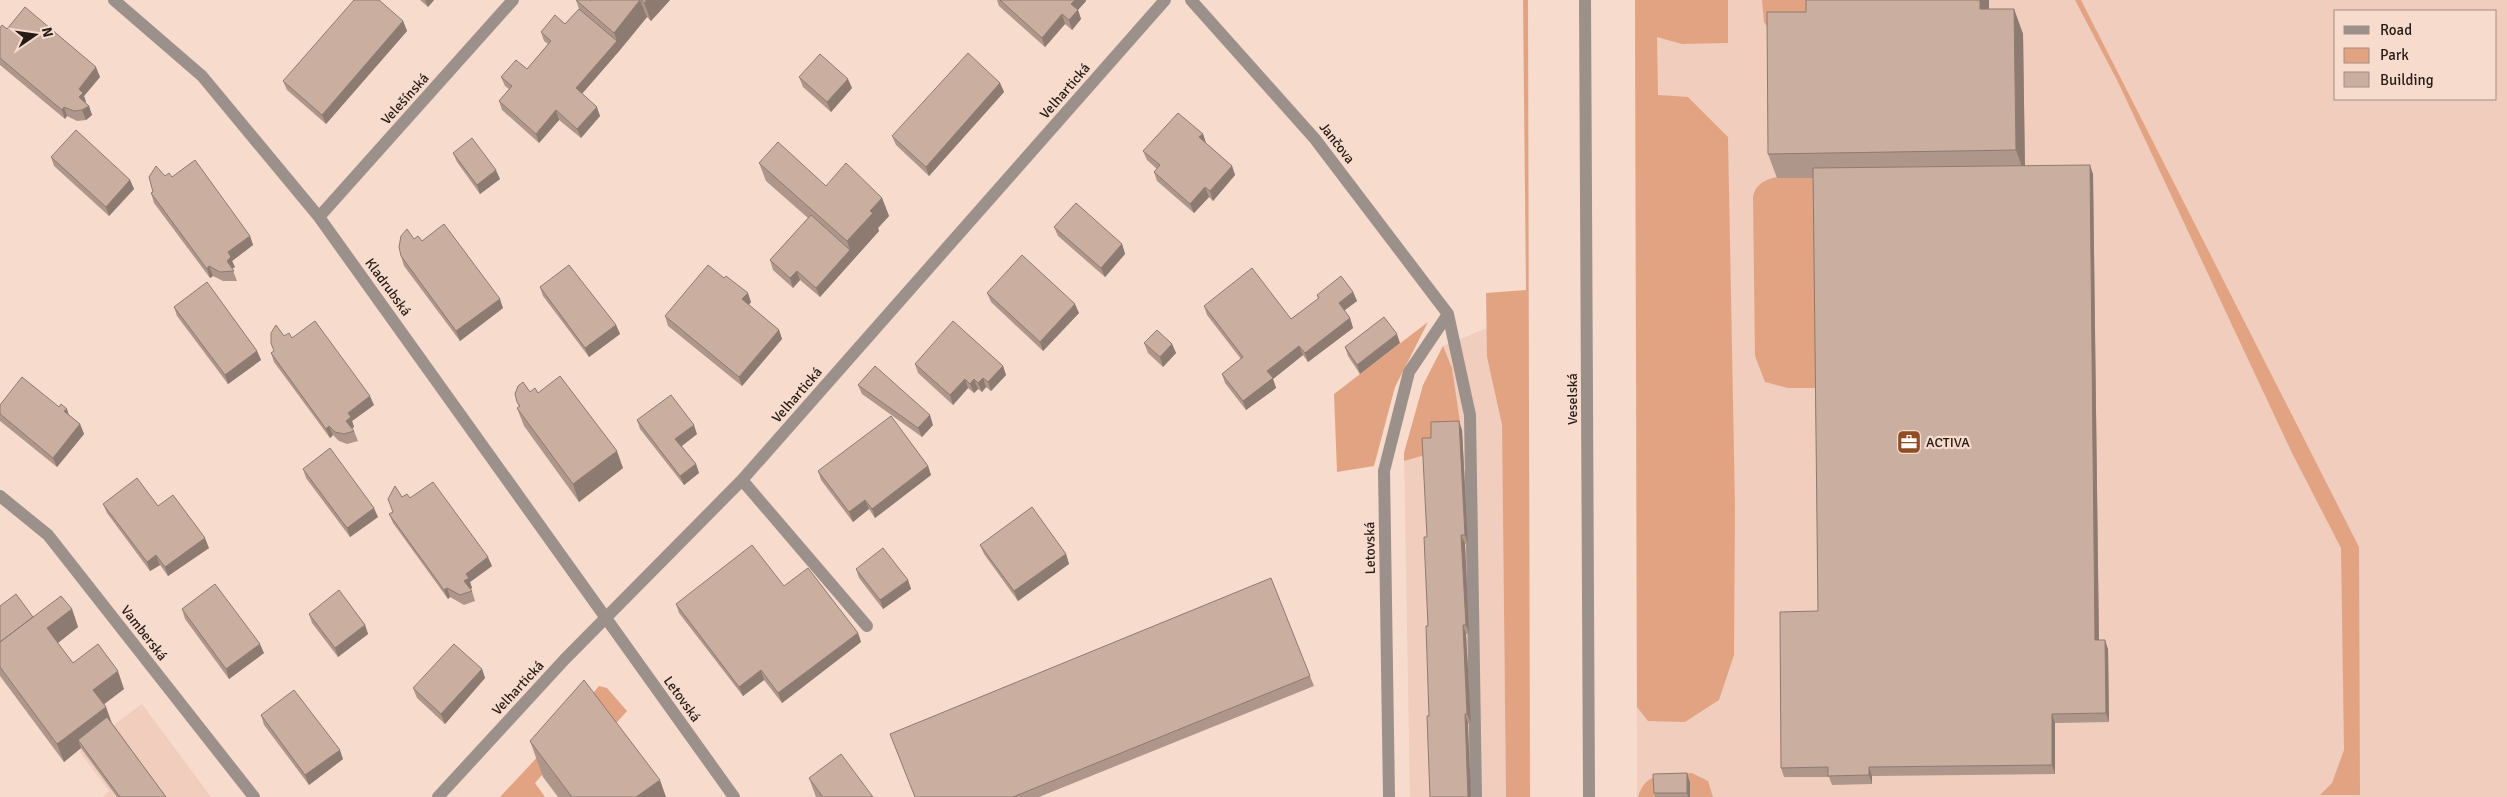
<svg xmlns="http://www.w3.org/2000/svg" width="2507" height="797" viewBox="0 0 2507 797" font-family="Signika,sans-serif">
<style>
.built{fill:#f0cdbc;fill-rule:evenodd}
.green{fill:#e2a383}
.lines{fill:none;stroke-linecap:round;stroke-linejoin:round}
.minor{stroke:#9c908a;stroke-width:12}
.wall{fill:#ae968a}
.shaded-wall{fill:#8d7a71}
.building{fill:#caafa1;stroke:#8d7a71}
.labels{text-anchor:middle;dominant-baseline:central;stroke-width:4.5;stroke-linejoin:round;paint-order:stroke}
.street-label{font-size:14px;fill:#251b16;stroke:#f7dbcd}
.poi-label{font-size:14px;fill:#251b16;stroke:#f7dbcd;text-anchor:start}
</style>
<rect width="100%" height="100%" fill="#f7dbcd"/>
<path class="built" d="M1635,0H2507V797H1637ZM2336,11H2496V99H2336Z
M1487,328V357L1502,425L1506,797H1410L1404,453L1423,385L1443,346Z
M142,704L211,797H103L109,791L79,751Z"/>
<path class="green" d="M1523,0H1528L1530,797H1506L1502,425L1487,357L1486,293L1526,290Z
M1635,0H1728V43L1682,44L1657,37L1658,95L1688,97L1728,137L1735,507L1734,655L1719,700L1685,722L1648,721L1637,707Z
M1762,0H1814V35H1772L1764,22Z
M2075,0H2081L2359,547L2360,795H2320L2332,783L2344,750L2341,548L2292,453L2118,82Z
M1815,176L1818,388H1788L1765,382L1755,356L1753,197C1758,171 1794,177 1815,176Z
M1428,322L1395,387L1374,466L1337,472L1334,394Z
M1443,346L1452,368L1461,429L1433,446L1425,455L1404,461V453L1423,385Z
M599,686L607,688L627,711L612,728L599,709L535,783L545,797H500L559,734Z
M1692,773L1708,781L1713,797H1638C1646,770 1668,774 1692,773Z"/>
<g class="lines">
<path class="minor" d="M114,0L202,76L319,217L734,797
M1191,0L1315,139L1448,314L1470,415L1476,797
M1585,0L1589,797
M319,217L513,0
M742,480L867,626
M0,496L48,535L254,797
M438,797L565,659L742,480L1165,0
M1389,797L1384,471L1409,372L1448,314"/>
</g>
<path class="wall" d="M420,0H434L428,7Z
M576,0H670L651,21L647,17L620,50L582,94L600,116L581,138L559,120L539,143L502,110L499,101L509,89L505,86L501,77L527,69L548,44L544,41L541,32L565,24L579,9Z
M997,0H1086V1L1078,10L1081,19L1072,30L1065,24L1045,47L999,6Z
M1989,9H2014L2023,34L2025,166L2093,174L2099,640L2108,649L2109,722L2055,723V774L1872,776V784L1832,785L1829,777H1784L1781,768L1818,611L1813,178H1777L1768,154Z
M403,21L407,31L326,124L287,90L283,81Z
M0,28L7,29L100,77L84,96L86,102L85,103L89,106L92,115L86,120L77,121L67,116L65,119L0,65Z
M799,77L852,88L831,112L803,87Z
M1000,83L1004,92L929,176L896,145L892,136Z
M1203,134L1206,143L1232,166L1235,175L1213,201L1209,197L1194,213L1157,181L1154,172L1157,169L1147,160L1143,151Z
M453,153L500,179L480,194L457,162Z
M51,157L130,180L134,189L109,216L54,166Z
M759,163L826,186L882,198L889,216L878,228L879,231L820,297L800,280L793,288L773,270L770,260L808,218L766,181Z
M172,177L250,236L253,245L232,261L235,267L232,268L237,281H223L213,276L210,278L154,203L151,193Z
M1054,227L1122,244L1125,254L1105,277L1058,236Z
M414,239L422,241L503,308L460,341L404,266L401,256Z
M540,287L616,325L620,334L589,357L543,296Z
M1353,292L1357,301L1344,311L1350,318L1353,328L1308,362L1303,355L1273,379L1276,388L1246,410L1225,383L1222,374L1241,359L1207,315L1204,306L1291,319L1318,299L1317,295Z
M987,293L1079,313L1043,351L991,302Z
M751,302L749,305L779,330L782,339L742,386L668,326L665,316Z
M174,307L257,351L261,360L228,384L177,316Z
M284,336L292,338L374,405L352,421L354,427L352,428L354,431L358,441L347,444L339,441L333,435L330,438L274,362L271,353L274,351Z
M1144,343L1172,344L1176,353L1163,367L1148,353Z
M1400,343L1360,374L1348,356L1345,347Z
M915,364L1003,366L1006,375L991,391L986,387L982,392L978,389L974,393L968,388L953,405L918,373Z
M858,385L933,425L922,437L862,394Z
M530,392L538,393L623,468L579,502L524,426L517,408L519,407L517,402Z
M0,405L59,407L80,424L84,434L57,467L0,421Z
M637,420L697,434L682,446L696,464L699,473L684,485L640,429Z
M1462,430L1468,545L1465,544L1469,634H1466L1471,724L1429,716L1427,537L1431,438Z
M928,466L931,475L875,518L869,509L853,522L821,480L818,471Z
M303,469L378,517L350,537L306,478Z
M402,497L410,498L492,566L470,582L472,588L470,589L472,591L475,601L464,605L450,597L448,599L393,523L389,514L393,512Z
M103,504L209,548L168,576L160,565L150,571L107,513Z
M980,545L1066,554L1069,564L1018,601L984,554Z
M856,569L908,580L911,589L883,609L859,578Z
M784,586L858,633L861,642L782,703L764,680L743,696L679,613L676,604Z
M0,606L33,617L72,609L78,627L58,643L73,663L124,689L104,704L106,707L112,723L166,797H117L81,748L64,762L0,676Z
M182,609L264,653L229,679L185,619Z
M309,614L365,625L368,634L338,657L312,623Z
M482,669L485,678L445,724L417,698L413,688Z
M1310,676L1314,686L1039,797H915Z
M261,715L343,759L309,785L264,725Z
M530,741L666,797H558L543,777Z
M1687,773L1690,783V797H1655L1654,793Z
M809,778L873,797H816Z"/>
<path class="shaded-wall" d="M425,0H434L428,7Z
M640,0L647,17L620,50L579,97L576,88L617,41L614,33Z
M647,0H670L651,21L644,3Z
M1075,0H1086V1L1075,13L1071,4Z
M1980,0H1989V34L1980,9Z
M2014,9L2023,34L2025,175L2016,150Z
M1078,10L1081,19L1072,30L1069,20Z
M1062,14L1065,24L1045,47L1042,38Z
M403,21L407,31L326,124L322,115Z
M96,67L100,77L84,96L86,102L82,106L79,97V89Z
M848,79L852,88L831,112L827,102Z
M1000,83L1004,92L929,176L926,167Z
M89,106L92,115L86,120L82,110Z
M64,107L67,116L65,119L62,110Z
M597,107L600,116L581,138L577,129Z
M556,110L559,120L539,143L536,134Z
M1203,134L1206,143L1199,137Z
M2090,165L2093,174L2099,650L2095,640Z
M1232,166L1235,175L1213,201L1210,191Z
M496,170L500,179L480,194L477,185Z
M130,180L134,189L109,216L106,207Z
M1205,187L1209,197L1194,213L1190,204Z
M882,198L889,216L878,228L879,231L820,297L816,288L850,250L847,241L870,211Z
M250,236L253,245L232,261L235,267L230,270L227,261L228,252Z
M1122,244L1125,254L1105,277L1101,268Z
M209,266L213,276L210,278L207,269Z
M797,271L800,280L793,288L790,278Z
M1353,292L1357,301L1342,312L1339,303Z
M748,293L751,302L745,309L742,299Z
M500,299L503,308L460,341L456,331Z
M1075,304L1079,313L1043,351L1040,342Z
M1350,318L1353,328L1308,362L1305,353Z
M616,325L620,334L589,357L585,348Z
M779,330L782,339L742,386L739,377Z
M1397,334L1400,343L1360,374L1357,365Z
M1172,344L1176,353L1163,367L1160,357Z
M1299,346L1303,355L1273,379L1276,388L1246,410L1243,401L1267,371Z
M257,351L261,360L228,384L225,375Z
M1003,366L1006,375L991,391L988,382Z
M983,378L986,387L982,392L978,383Z
M965,379L968,388L953,405L950,395Z
M974,379L978,389L974,393L970,384Z
M370,396L374,405L352,421L354,427L350,430L346,421L348,413Z
M67,409L70,418L64,411Z
M930,415L933,425L922,437L918,428Z
M1459,421L1462,430L1468,545L1465,535Z
M80,424L84,434L57,467L53,458Z
M694,425L697,434L679,448L675,439Z
M329,426L333,435L330,438L326,429Z
M617,451L623,468L579,502L573,484Z
M696,464L699,473L684,485L680,476Z
M928,466L931,475L875,518L872,509Z
M865,500L869,509L853,522L849,512Z
M374,508L378,517L350,537L347,528Z
M1461,535L1465,544L1469,634L1466,625Z
M205,538L209,548L168,576L165,567Z
M1066,554L1069,564L1018,601L1014,591Z
M156,555L160,565L150,571L147,562Z
M488,557L492,566L470,582L472,588L468,591L464,581L466,574Z
M908,580L911,589L883,609L880,600Z
M447,588L450,597L448,599L444,590Z
M72,609L78,627L54,646L47,628Z
M365,625L368,634L338,657L335,648Z
M1463,625L1466,634L1471,724L1467,714Z
M858,633L861,642L782,703L778,693Z
M2105,640L2108,649L2109,722L2106,713Z
M260,644L264,653L229,679L226,669Z
M482,669L485,678L445,724L441,714Z
M761,670L764,680L743,696L739,687Z
M118,671L124,689L99,708L93,690Z
M106,707L112,725L78,740L81,748L64,762L57,744Z
M1465,714L1468,723L1471,797H1468Z
M2052,714L2055,723V774L2052,765Z
M340,750L343,759L309,785L305,775Z
M1869,767L1872,776V784L1869,775Z
M1687,773L1690,783V797H1688L1687,793Z
M660,780L666,797H636Z"/>
<path class="building" d="M354,0H379L403,21L322,115L283,81Z
M576,0H640L614,33Z
M641,0H647L644,3Z
M1000,0H1075L1071,4L1078,10L1069,20L1062,14L1042,38Z
M1806,0H1980V9H2014L2016,150L1768,154L1767,12H1806Z
M25,7L96,67L79,89L83,93L79,97L89,106L82,110L74,111L64,107L62,110L0,58V28L2,25L7,29Z
M579,9L617,41L576,88L597,107L577,129L556,110L536,134L499,101L512,86L501,77L516,60L527,69L551,41L541,32L555,15L565,24Z
M968,53L1000,83L926,167L892,136Z
M820,54L848,79L827,102L799,77Z
M1178,113L1203,134L1199,137L1232,166L1210,191L1205,187L1190,204L1154,172L1160,165L1143,151Z
M76,130L130,180L106,207L51,157Z
M472,138L496,170L477,185L453,153Z
M778,142L826,186L846,163L882,198L870,211L873,213L847,241L759,163Z
M195,160L250,236L228,252L231,257L227,261L234,271L220,272L209,266L207,269L151,193L153,192L149,177L156,166L165,176L169,173L172,177Z
M2090,165L2095,640H2105L2106,713L2052,714V765L1869,767V775L1828,776V767L1781,768L1780,612L1818,611L1813,168Z
M1076,203L1122,244L1101,268L1054,227Z
M811,215L850,250L816,288L797,271L790,278L770,260Z
M444,224L500,299L456,331L401,256L399,247L401,236L407,229L414,239L418,236L422,241Z
M1022,255L1075,304L1040,342L987,293Z
M569,265L616,325L585,348L540,287Z
M708,265L724,278L726,276L748,293L742,299L779,330L739,377L665,316Z
M1252,268L1291,319L1319,298L1317,295L1341,276L1353,292L1339,303L1350,318L1305,353L1299,346L1267,371L1273,378L1243,401L1222,374L1243,357L1204,306Z
M207,282L257,351L225,375L174,307Z
M1384,317L1397,334L1357,365L1345,347Z
M315,321L370,396L348,413L351,417L346,421L354,431L344,434L335,432L329,426L326,429L271,353L274,351L271,343V333L276,325L284,336L289,333L292,338Z
M953,321L1003,366L988,382L983,378L978,383L974,379L970,384L965,379L950,395L915,364Z
M1157,330L1172,344L1160,357L1144,343Z
M875,366L930,415L918,428L858,385Z
M560,376L617,451L573,484L517,408L520,406L517,402L515,394L518,386L523,382L530,392L535,388L538,393Z
M22,377L59,407L61,404L67,409L64,411L80,424L53,458L0,414V405Z
M671,395L694,425L675,439L696,464L680,476L637,420Z
M891,416L928,466L872,509L865,500L849,512L818,471Z
M1459,421L1465,535H1461L1466,625H1463L1467,714H1465L1468,797H1430L1427,716H1429L1426,626H1428L1424,537H1427L1422,438H1431V422Z
M330,448L374,508L347,528L303,469Z
M137,478L158,506L173,495L205,538L165,567L156,555L147,562L103,504Z
M433,482L488,557L466,574L469,578L464,581L472,591L460,595L447,588L444,590L389,514L393,512L388,499L395,486L402,497L407,494L410,498Z
M1032,507L1066,554L1014,591L980,545Z
M752,545L784,586L808,568L858,633L778,693L761,670L739,687L676,604Z
M883,548L908,580L880,600L856,569Z
M1271,578L1310,676L1013,797H915L890,734Z
M215,584L260,644L226,669L182,609Z
M339,590L365,625L335,648L309,614Z
M16,594L33,617L0,642V606Z
M61,596L72,609L47,628L60,646L73,663L98,644L118,671L93,690L106,707L57,744L0,667V642Z
M454,644L482,669L441,714L413,688Z
M584,680L660,780L636,797H572L530,741Z
M294,690L340,750L305,775L261,715Z
M107,717L166,797H120L78,740Z
M841,754L873,797H823L809,778Z
M1687,773V793H1654L1653,774Z"/>
<defs>
<symbol id="office-square" viewBox="-11 -11 22 22"><rect x="-9" y="-9" width="18" height="18" rx="4" fill="#914c23" stroke="#f7dbcd"/><path d="M-6-3h4V-5.5h4V-3h4V5H-6ZM-1-4.5V-3h2v-1.5ZM-6 0V1H6V0Z" fill="#fff"/></symbol>
</defs>
<g fill-rule="evenodd">
<use href="#office-square" x="1895" y="428" width="28" height="28"/>
</g>
<g class="labels">
<g class="street-label">
<text transform="translate(1065 91) rotate(-49)">Velhartická</text>
<text transform="translate(405 99) rotate(-48)">Velešínská</text>
<text transform="translate(1337 143) rotate(52)">Jančova</text>
<text transform="translate(388 287) rotate(54)">Kladrubská</text>
<text transform="translate(797 395) rotate(-49)">Velhartická</text>
<text transform="translate(1572 399) rotate(-90)">Veselská</text>
<text transform="translate(1370 548) rotate(-91)">Letovská</text>
<text transform="translate(144 633) rotate(52)">Vamberská</text>
<text transform="translate(518 688) rotate(-47)">Velhartická</text>
<text transform="translate(682 699) rotate(54)">Letovská</text>
</g>
<g class="poi-label">
<text x="1926" y="442">ACTIVA</text>
</g>
</g>
<rect x="2334" y="10" width="162" height="90" fill="#f7dbcd" stroke="#a38e84"/>
<rect x="2344" y="26" width="25" height="8" fill="#9c908a" stroke="#a38e84"/>
<text x="2380" y="35" font-size="15" fill="#251b16">Road</text>
<rect x="2344" y="48" width="25" height="15" fill="#e2a383" stroke="#a38e84"/>
<text x="2380" y="60" font-size="15" fill="#251b16">Park</text>
<rect x="2344" y="72" width="25" height="15" fill="#caafa1" stroke="#a38e84"/>
<text x="2380" y="85" font-size="15" fill="#251b16">Building</text>
<g transform="translate(35 35) rotate(77)" stroke="#f7dbcd" stroke-width="4" paint-order="stroke">
<path d="M0-4L9 19L0 12L-9 19Z" fill="#251b16"/>
<text y="-8" font-size="14" font-weight="bold" text-anchor="middle" fill="#251b16">N</text>
</g>
</svg>
